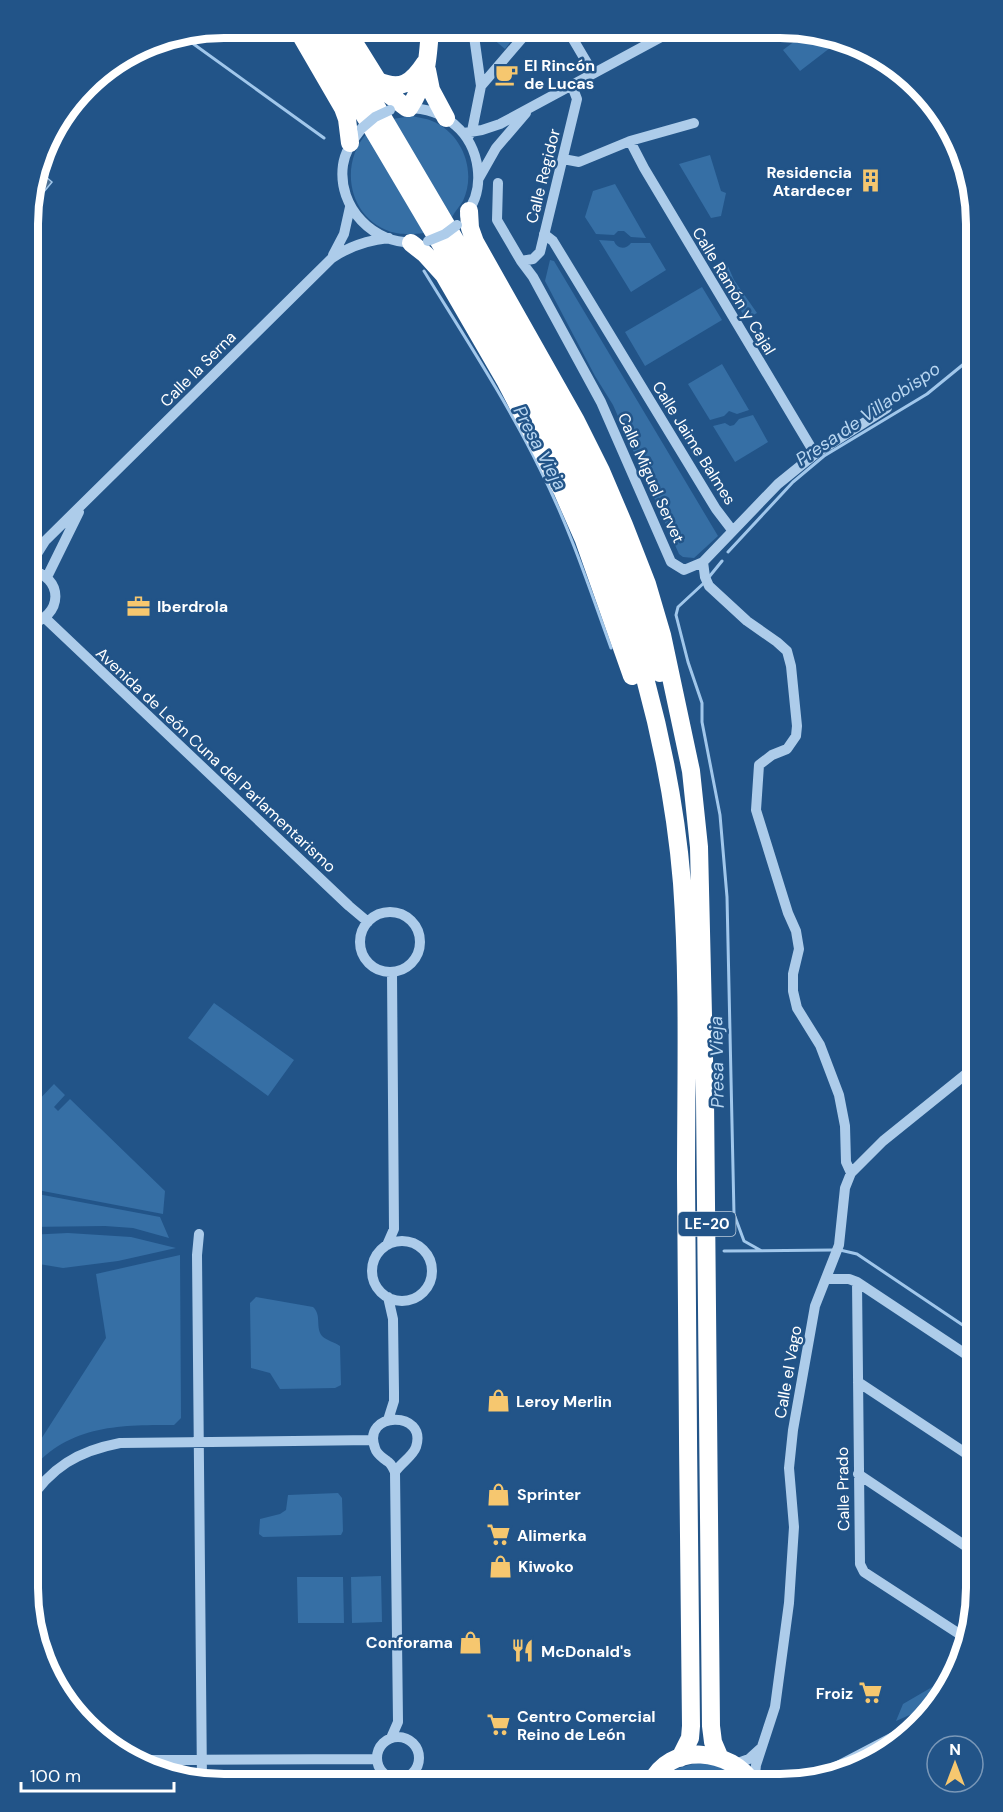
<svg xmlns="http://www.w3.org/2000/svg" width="1003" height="1812" viewBox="0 0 1003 1812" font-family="'DM Sans',sans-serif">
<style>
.green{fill:#366fa5}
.water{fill:#4c7094;stroke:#a1c7eb;stroke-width:1.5}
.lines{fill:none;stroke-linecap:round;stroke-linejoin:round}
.stream{stroke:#a1c7eb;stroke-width:3}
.minor{stroke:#adccea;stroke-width:10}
.highway{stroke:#fff;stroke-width:18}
.minor-bridge{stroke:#adccea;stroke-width:10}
.labels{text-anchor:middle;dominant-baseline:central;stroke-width:5;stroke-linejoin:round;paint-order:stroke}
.shield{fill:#225488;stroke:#bdccdb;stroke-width:1.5}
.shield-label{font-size:15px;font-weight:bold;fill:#fff}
.poi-label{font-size:16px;font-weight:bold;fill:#fff;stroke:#225488;text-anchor:start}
.street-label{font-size:16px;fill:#fff;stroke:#225488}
.water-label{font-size:18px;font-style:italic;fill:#b8d6f1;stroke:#225488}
.rim{fill:none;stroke:#fff;stroke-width:8}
</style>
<rect width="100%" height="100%" fill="#225488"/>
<path class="green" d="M479,29H512L515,36L505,49L492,38L480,40Z
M808,31H818L839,41L800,71L783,50Z
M413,116C419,118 426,118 432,121C462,133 477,171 463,201C460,206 455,211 452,217L392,119Z
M367,133L424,233C416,234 405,235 396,233C350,223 337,166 367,133Z
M710,155L721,191L726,193L721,216L711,218L679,164Z
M615,184L646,238L631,237L624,231H618L614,235L596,234L585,217L593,191Z
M599,240L614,241C617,249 626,250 631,243H650L666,270L631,292Z
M550,260L554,261L718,536L694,558L683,557L679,554L613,405L595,376L545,281Z
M727,264L734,280L757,313L746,319L716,270Z
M702,287L722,320L645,366L625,332Z
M722,364L749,410L737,414L729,411L724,416L710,420L688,384Z
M753,415L768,442L735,462L713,426L725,423L730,426L734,425L739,419Z
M214,1003L294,1060L268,1096L188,1038Z
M54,1084L65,1095L54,1107L58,1111L70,1099L165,1191L163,1214L27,1188L28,1113L31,1109L35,1113L39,1110L34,1105Z
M27,1192L160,1217L169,1238L133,1228L105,1226L27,1227Z
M68,1233L131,1237L176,1248L118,1261L63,1268L27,1262V1235Z
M180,1255L181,1418L174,1425C116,1425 66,1425 27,1475V1461L106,1338L96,1274Z
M256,1297L313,1307C322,1315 315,1327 322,1336C327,1341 335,1342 340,1346L341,1385L335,1388L280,1389L270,1373L251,1368L250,1303Z
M338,1493L342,1498L343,1531L341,1535L263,1537L259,1534L260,1519L280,1514L286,1510L288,1495Z
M381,1576L382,1622L352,1623L351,1577Z
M297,1577H343L344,1623H298Z
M939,1683L945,1692L939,1702L896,1721L903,1704Z
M699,1762L723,1766L745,1785H659L676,1769Z"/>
<path class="water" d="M38,170L52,182L29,210V198Z"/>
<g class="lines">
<path class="stream" d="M181,35L324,138
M424,271C464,336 506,400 540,469C569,526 589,587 611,648
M728,552L793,482L824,456L927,394L976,354
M709,577L722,561
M705,582L678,607L676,615L688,662L702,703V722L720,815L727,897L734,1214L744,1241L760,1250
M840,1250L857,1254L976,1334
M724,1251L833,1250"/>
<path class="minor" d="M473,29L481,86
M567,29L593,73
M407,108C425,108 442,113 455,125C480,146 487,189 465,215
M362,128C353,139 345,151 343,165C337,207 374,246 416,242
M464,133L482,130L500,124L674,30
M468,137L472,131L481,86L530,29
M630,141L644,168L815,454
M563,159L579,162L630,141L694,123
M479,178L496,148L526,113
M498,183L497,220L521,261L533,277L601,402L671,562L684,570L703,562L778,484L815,454L887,408
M544,234L553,241L716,509L732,530
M333,255L344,234L350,207
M521,261L533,259L540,252L577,99L572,86
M703,562L705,577L709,586L747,621L777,642L787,651L791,666L797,726L796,736L787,749L772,755L759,765L756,810L788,913L796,931L799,949L793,974V991L797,1008L820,1045L839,1095L845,1126L846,1162L851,1173
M28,568L45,541L332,258C350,246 367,240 389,238
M47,577L79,512
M45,618L349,906L368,922
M28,624C64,618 65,575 28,570
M360 942a30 30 0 1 1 60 0a30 30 0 1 1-60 0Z
M199,1234L197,1255L202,1783
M372 1271a30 30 0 1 1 60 0a30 30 0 1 1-60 0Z
M387,1245L394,1229L392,973
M826,1279H849L857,1282L976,1361
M857,1282L860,1564L864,1572L967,1639
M388,1297L393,1319L394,1392V1401L388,1420
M858,1382L976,1460
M858,1474L976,1553
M27,1504C51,1467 78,1451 120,1443L373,1440
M377 1758a21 21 0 1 1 42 0a21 21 0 1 1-42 0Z
M391,1738L398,1722L395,1472C401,1463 413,1456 416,1447C428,1410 361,1411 375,1448C377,1455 382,1457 387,1461C391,1463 393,1468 395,1472
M142,1760L376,1759
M735,1764L749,1759L760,1749
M811,1780L920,1723
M754,1784L756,1765L775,1707L789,1603L794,1527L789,1468L793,1430L815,1306L839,1245L845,1188L851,1173L883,1141L976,1066"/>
<path class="highway" d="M296,27L343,108L347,119L350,143
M312,28C363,112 413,197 463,282C522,383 581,483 619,594C651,687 674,786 682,883C689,981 686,1080 686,1179C688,1361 688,1544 691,1726L690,1738L680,1758
M330,28L530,367L564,428L588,478L634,589L660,673
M345,28L378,81L391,96L407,108
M427,70L431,90L446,118
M378,81C401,91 412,83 425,63
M409,108C427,81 428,60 430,28
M469,211L470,228L475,242L576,421L601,471L624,525L647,584L662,635L691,771L699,847L705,1099L711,1726L713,1742L719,1756
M411,243L425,254L444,275L506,382L562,490L584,540L632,676
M650,1785C669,1741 732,1748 754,1785"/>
<path class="minor-bridge" d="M362,128L375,117L390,110
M428,241L445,234L457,225"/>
</g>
<defs>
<symbol id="cafe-bare" viewBox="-9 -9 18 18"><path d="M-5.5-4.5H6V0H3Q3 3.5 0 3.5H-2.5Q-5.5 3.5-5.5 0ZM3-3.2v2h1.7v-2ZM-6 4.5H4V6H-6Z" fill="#f6c76f" stroke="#225488" stroke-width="2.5" paint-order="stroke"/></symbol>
<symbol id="building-bare" viewBox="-9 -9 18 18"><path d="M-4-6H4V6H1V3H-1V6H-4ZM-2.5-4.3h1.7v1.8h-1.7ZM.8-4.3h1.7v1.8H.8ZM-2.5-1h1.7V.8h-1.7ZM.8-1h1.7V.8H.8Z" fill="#f6c76f" stroke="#225488" stroke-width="2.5" paint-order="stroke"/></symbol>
<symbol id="office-bare" viewBox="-9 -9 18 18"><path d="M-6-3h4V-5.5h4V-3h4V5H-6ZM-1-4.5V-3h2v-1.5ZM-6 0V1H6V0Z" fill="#f6c76f" stroke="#225488" stroke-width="2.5" paint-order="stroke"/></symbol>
<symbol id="shop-bare" viewBox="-9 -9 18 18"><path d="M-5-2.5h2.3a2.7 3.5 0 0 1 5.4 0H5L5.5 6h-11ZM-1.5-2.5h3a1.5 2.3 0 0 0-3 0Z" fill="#f6c76f" stroke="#225488" stroke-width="2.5" paint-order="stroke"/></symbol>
<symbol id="supermarket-bare" viewBox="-9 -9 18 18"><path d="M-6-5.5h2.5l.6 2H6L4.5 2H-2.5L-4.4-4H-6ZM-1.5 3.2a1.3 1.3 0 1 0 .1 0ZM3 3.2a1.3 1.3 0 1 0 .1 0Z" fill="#f6c76f" stroke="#225488" stroke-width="2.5" paint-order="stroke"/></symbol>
<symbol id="restaurant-bare" viewBox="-9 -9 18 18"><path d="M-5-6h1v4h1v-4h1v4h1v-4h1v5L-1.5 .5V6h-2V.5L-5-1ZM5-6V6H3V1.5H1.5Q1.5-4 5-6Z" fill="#f6c76f" stroke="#225488" stroke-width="2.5" paint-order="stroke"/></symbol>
</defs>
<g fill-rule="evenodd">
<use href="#cafe-bare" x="490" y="58" width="33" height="33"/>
<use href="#building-bare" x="854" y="164" width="33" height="33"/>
<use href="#office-bare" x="122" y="590" width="33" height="33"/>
<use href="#shop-bare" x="482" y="1384" width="33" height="33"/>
<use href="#shop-bare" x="482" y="1478" width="33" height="33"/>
<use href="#supermarket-bare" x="482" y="1518" width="33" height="33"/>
<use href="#shop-bare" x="484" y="1550" width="33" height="33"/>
<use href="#shop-bare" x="454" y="1626" width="33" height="33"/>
<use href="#restaurant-bare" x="506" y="1634" width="33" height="33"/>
<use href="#supermarket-bare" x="854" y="1676" width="33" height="33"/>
<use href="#supermarket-bare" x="482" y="1708" width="33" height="33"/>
</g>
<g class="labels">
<rect class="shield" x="678.5" y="1212" width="57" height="24" rx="4.5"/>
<g class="shield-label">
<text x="707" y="1224">LE-20</text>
</g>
<g class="poi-label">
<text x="524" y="65">El Rincón<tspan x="524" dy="18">de Lucas</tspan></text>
<text x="852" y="172" text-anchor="end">Residencia<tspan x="852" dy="18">Atardecer</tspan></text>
<text x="157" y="606">Iberdrola</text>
<text x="516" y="1401">Leroy Merlin</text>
<text x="517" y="1494">Sprinter</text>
<text x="517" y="1535">Alimerka</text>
<text x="518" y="1566">Kiwoko</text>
<text x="453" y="1642" text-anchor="end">Conforama</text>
<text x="541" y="1651">McDonald's</text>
<text x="853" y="1693" text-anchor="end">Froiz</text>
<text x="517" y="1716">Centro Comercial<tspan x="517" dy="18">Reino de León</tspan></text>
</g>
<g class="street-label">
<text transform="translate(543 176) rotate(-76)">Calle Regidor</text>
<text transform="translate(734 291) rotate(59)">Calle Ramón y Cajal</text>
<text transform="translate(198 369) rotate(-45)">Calle la Serna</text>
<text transform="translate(694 443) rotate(58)">Calle Jaime Balmes</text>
<text transform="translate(651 478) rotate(66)">Calle Miguel Servet</text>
<text transform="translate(216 760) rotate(43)">Avenida de León Cuna del Parlamentarismo</text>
<text transform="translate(788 1372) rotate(-80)">Calle el Vago</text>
<text transform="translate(843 1489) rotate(-91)">Calle Prado</text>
</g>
<g class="water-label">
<text transform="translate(868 414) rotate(-34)">Presa de Villaobispo</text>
<text transform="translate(540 448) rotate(62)">Presa Vieja</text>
<text transform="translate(717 1062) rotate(-91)">Presa Vieja</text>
</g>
</g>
<path d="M0 0H1003V1812H0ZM224 38H780A186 186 0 0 1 966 224V1588A186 186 0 0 1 780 1774H224A186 186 0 0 1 38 1588V224A186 186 0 0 1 224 38Z" fill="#225488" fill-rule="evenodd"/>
<path class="rim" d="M224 38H780A186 186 0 0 1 966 224V1588A186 186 0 0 1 780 1774H224A186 186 0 0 1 38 1588V224A186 186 0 0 1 224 38Z"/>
<g transform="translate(955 1764)"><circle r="28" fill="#225488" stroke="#7a98b8" stroke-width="1.5"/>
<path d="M0-4.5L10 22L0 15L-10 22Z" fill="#f6c76f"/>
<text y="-9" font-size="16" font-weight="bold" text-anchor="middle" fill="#ffffff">N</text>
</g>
<path d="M21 1782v9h153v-9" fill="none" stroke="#ffffff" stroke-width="3"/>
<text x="30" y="1782" font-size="18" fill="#ffffff" stroke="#225488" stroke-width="4.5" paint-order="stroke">100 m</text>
</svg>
